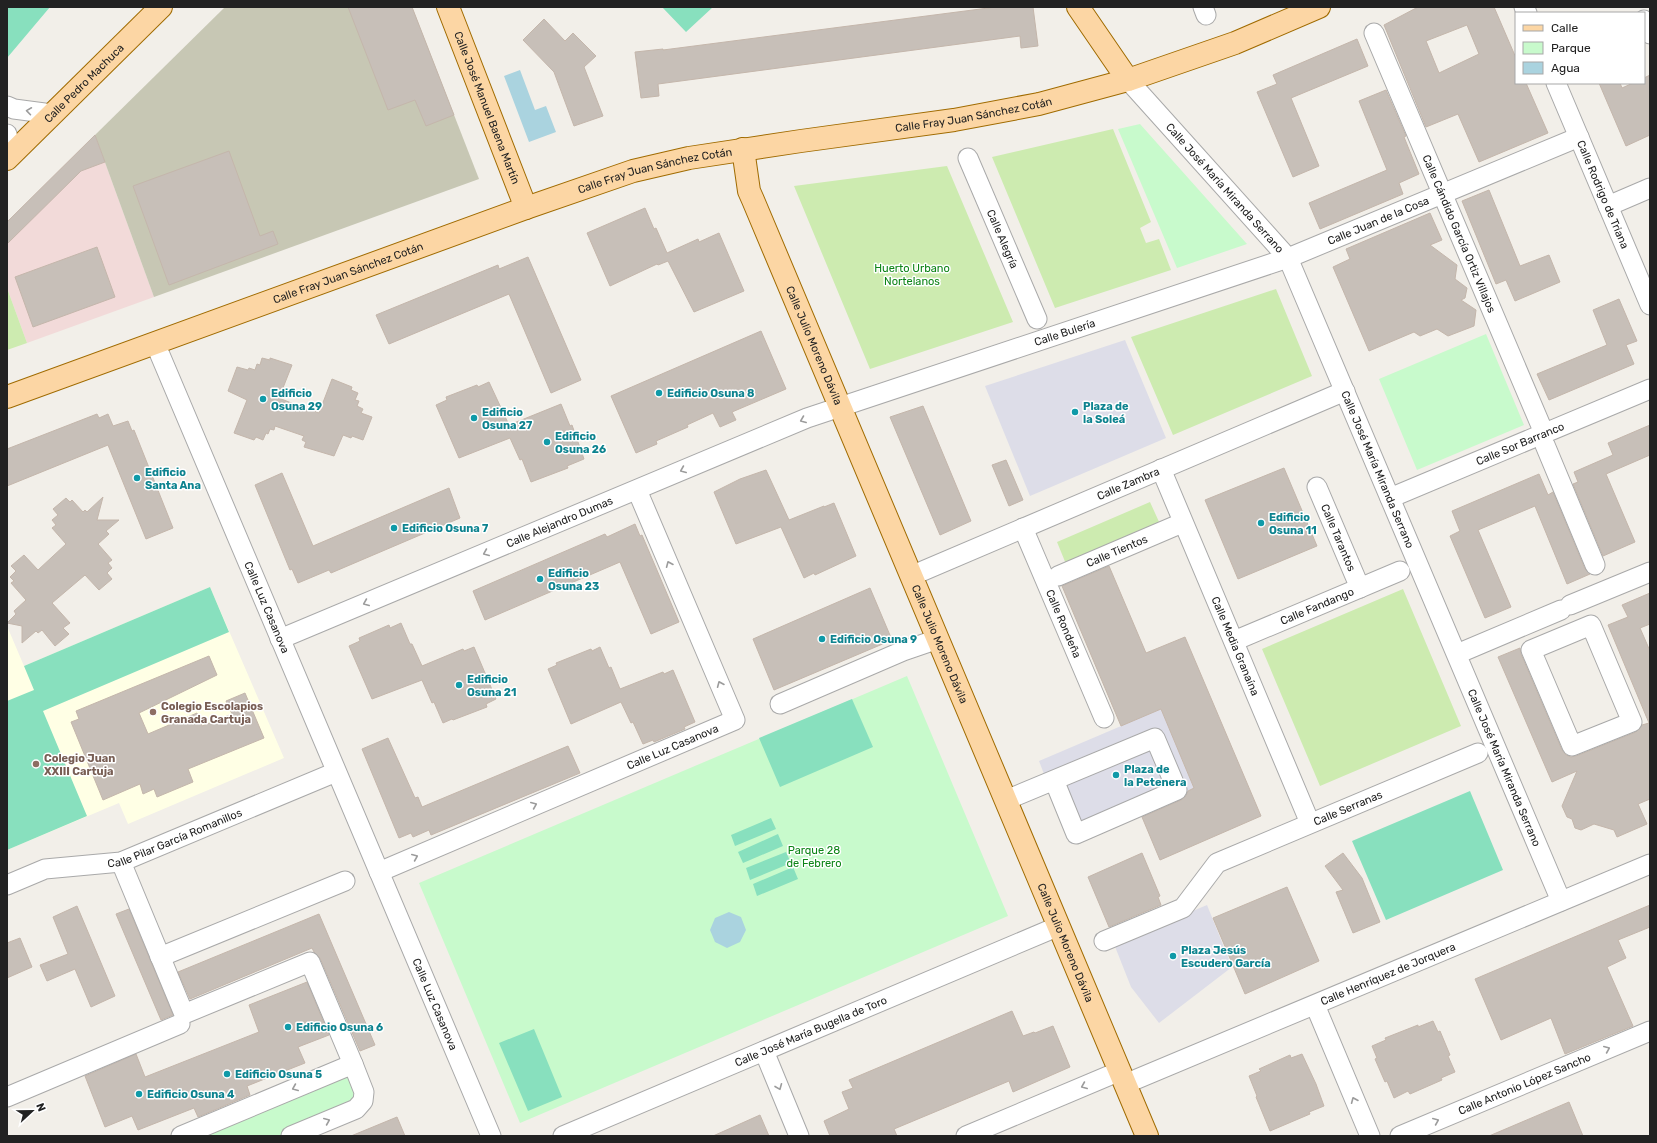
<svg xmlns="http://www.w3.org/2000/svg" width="1657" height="1143" viewBox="0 0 1657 1143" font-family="Rubik,sans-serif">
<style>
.commercial{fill:#f2dad9}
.education{fill:#ffffe5}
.construction{fill:#c7c7b4}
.grass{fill:#cdebb0}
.park{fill:#c8facc}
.pitch{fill:#88e0be}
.plaza{fill:#dddde8}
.water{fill:#aad3df}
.building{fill:#c7bfb8;stroke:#c4b6ab;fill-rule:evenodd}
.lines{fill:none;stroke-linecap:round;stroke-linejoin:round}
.minor-casing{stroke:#a9a9a9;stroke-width:21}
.major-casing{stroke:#a06b00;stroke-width:24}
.minor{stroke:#fff;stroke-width:19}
.major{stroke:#fcd6a4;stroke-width:22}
.oneway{stroke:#9c9c9c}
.culture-dot{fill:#0f9aa8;stroke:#fff;stroke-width:1.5}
.education-dot{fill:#8d6e63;stroke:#fff;stroke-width:1.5}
.labels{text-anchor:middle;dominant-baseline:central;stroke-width:3;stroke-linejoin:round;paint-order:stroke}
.street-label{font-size:11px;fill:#222;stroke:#fff}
.park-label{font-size:11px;fill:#0c8416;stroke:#fff}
.culture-label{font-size:11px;font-weight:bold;fill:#0d838f;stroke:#fff;text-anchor:start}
.education-label{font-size:11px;font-weight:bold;fill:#785e54;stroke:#fff;text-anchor:start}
</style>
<rect width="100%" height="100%" fill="#f2efe9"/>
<path class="commercial" d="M95,135L154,297L27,343L7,288V222Z"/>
<path class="education" d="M210,587L284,758L128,824L119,803L7,850V626L24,666Z"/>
<path class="construction" d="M225,7H412L479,179L154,297L95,135Z"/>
<path class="grass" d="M1113,129L1151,222L1140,228L1146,243L1159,239L1171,270L1055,308L992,157Z
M947,166L1013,322L870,369L794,186Z
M7,288L27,343L7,350Z
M1276,289L1312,376L1173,435L1131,337Z
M1150,502L1160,524L1066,564L1057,542Z
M1403,589L1461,726L1320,786L1262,649Z"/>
<path class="park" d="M1140,124L1247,244L1177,268L1118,129Z
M1486,334L1524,425L1417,470L1379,379Z
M907,676L1008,916L520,1123L419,883Z
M343,1074L351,1076L359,1095L354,1104L278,1136H193Z"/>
<path class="pitch" d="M7,7H50L7,58Z
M662,7H713L686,32Z
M210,587L229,632L43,711L87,816L7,850V701L34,690L24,666Z
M852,699L873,747L780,787L759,738Z
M1470,791L1503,870L1386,920L1352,841Z
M771,818L776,829L735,846L731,835Z
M778,834L783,846L743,863L738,852Z
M786,852L791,863L750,880L746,868Z
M793,867L798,879L757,896L753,884Z
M534,1029L562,1097L528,1111L499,1043Z"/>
<path class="plaza" d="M1125,340L1166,438L1030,496L985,386Z
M1161,709L1194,788L1071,844L1039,761Z
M1207,905L1232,967L1159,1023L1131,987L1114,944Z"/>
<path class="water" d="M520,70L535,110L546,106L556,132L529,142L504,76Z
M729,912L741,917L746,930L740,942L727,948L715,942L710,930L715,918Z"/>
<path class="building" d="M348,7H412L454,115L426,126L415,100L388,110Z
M996,7H1033L1038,46L1021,48L1020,36L658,84L659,96L641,98L635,52L663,49V50Z
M1418,7H1494L1516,58V83H1526L1548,133L1479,162L1458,114L1426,127L1384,25ZM1467,25L1479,54L1439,73L1426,41Z
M544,19L565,41L573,33L596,56L584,67L603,116L574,126L554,72L523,40Z
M1357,39L1368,66L1291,98L1319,166L1293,177L1257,92L1277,84L1273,75Z
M1650,75V135L1626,146L1599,83H1620L1622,88L1633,83H1644V78Z
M1386,90L1406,136L1404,137L1419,174L1399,183L1403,194L1320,229L1309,203L1387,170L1359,101Z
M95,135L105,162L81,171L7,244V222Z
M229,151L260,236L273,231L278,244L169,285L133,186Z
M1489,190L1520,266L1549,255L1560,282L1515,301L1506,280L1496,284L1462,201Z
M645,208L654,229L656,228L667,253L698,239L699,242L719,233L744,291L694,312L668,261L658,265L657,264L610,286L587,233Z
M1430,213L1442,240L1430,245L1457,265L1455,279L1467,288L1465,298L1461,300L1476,310L1474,326L1448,336L1437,329L1420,336L1414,332L1369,351L1333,267L1350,259L1346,249Z
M97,247L115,297L33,327L15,277Z
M528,257L581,380L551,393L509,294L389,344L376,315L498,265L499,269Z
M1619,299L1637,341L1626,345L1634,364L1549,400L1537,374L1607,345L1593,310Z
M761,331L786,389L732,412L736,420L720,427L713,413L687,425L688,427L656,441L657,444L636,453L611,396Z
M262,358L270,360V358L292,365L279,398L311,411L312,410L319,413L332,379L352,387L351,390L358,393L355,400L359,401L357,406L363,409L361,413L372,417L363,440L352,436L351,438L343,435L334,456L304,447L306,442L302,440L304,436L275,426L274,430L270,429L268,434L266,433L263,440L256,437L254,440L234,433L247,400L228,391L237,367L248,370L249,368L255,370L257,364L260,365Z
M489,382L509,425L561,404L570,426L572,425L584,459L567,466L568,468L531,482L522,459L520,460L510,438L459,458L436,405L447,400L446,397L477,385L478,387Z
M923,406L971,521L940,535L890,417Z
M97,414L99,418L108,414L113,426L128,421L132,431L134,430L173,528L146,539L108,445L7,486V449Z
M1650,425V455L1606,474L1635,542L1603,556L1573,484L1578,482L1574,472L1613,455L1608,443Z
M1006,460L1023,500L1009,506L992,465Z
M1284,468L1317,546L1238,579L1205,500Z
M766,470L789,520L824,506V507L834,503L856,556L815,575L814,573L804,578L781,527L736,544L714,492L740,479Z
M282,473L313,546L449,488L460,518L331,573L329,570L298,583L292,569L290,570L255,485Z
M1539,474L1548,495L1553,492L1585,569L1590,574L1567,584L1535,506L1478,530L1511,607L1485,618L1450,536L1460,531L1452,511Z
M103,497L97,520H119L106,531L109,534L98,544L112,560L108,563L112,568L107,573L112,579L99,590L85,575L52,603L70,623L63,628L69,634L55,646L42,630L38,633L36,631L22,643V626L7,623L16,614L14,611L26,600L11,583L14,581L10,577L16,571L11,566L24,555L38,570L66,544L52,528L56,525L52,520L58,515L53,509L66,498L70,502L72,500L83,512L85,510L87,512Z
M635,524L640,536L642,535L679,622L651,634L620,562L485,620L473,591L605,534L607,537Z
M1109,566L1146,653L1185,637L1261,816L1160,860L1142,817L1181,800L1186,796L1188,791L1194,788L1161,709L1121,726L1062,586Z
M870,588L892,640L774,690L753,639Z
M1650,593V624L1640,628L1650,651V799L1638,804L1647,824L1617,837L1614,830L1594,824L1581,830L1575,828L1572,819L1567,817L1562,806L1577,771L1552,782L1498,657L1520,648L1521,654L1562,750L1566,755L1571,757L1576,756L1636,732L1642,725L1649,723L1608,625L1628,617L1622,605Z
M401,623L410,644H412L422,666L463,649L464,651L474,647L496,699L486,704L487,707L453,720L452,719L443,723L434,702L432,703L422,680L372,699L349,646L360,641L359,638L389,625L390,628Z
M600,647L609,668L611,667L620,689L663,672L664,674L673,670L695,722L684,727L685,729L654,742L653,740L643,744L633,722L631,723L621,702L571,724L548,669L557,665L556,663L591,649L592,651Z
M209,656L217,675L139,713L148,734L197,713L202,726L232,714L226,701L245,693L264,738L188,769L193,782L157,797L154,789L143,794L140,784L103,800L71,722L79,719L76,711Z
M388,738L415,798L418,797L422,807L568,746L580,773L431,835L429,830L413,837L411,833L399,838L362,749Z
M1142,853L1160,896L1158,897L1161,905L1109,927L1088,877Z
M1343,853L1362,878L1380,922L1353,933L1336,892L1343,890L1325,866Z
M1287,887L1319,961L1245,994L1213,918Z
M1650,905V927L1618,940L1626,958L1607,967L1633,1026L1565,1054L1551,1018L1501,1040L1475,979Z
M77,906L115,996L91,1007L75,969L47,981L40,965L68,954L53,917Z
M129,909L173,1015L161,1020L116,914Z
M319,914L375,1045L360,1051L320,958L314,952L312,948L190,999L178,972Z
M20,938L32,967L7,978V943Z
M307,982L329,1035L298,1047L305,1063L247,1086L250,1095L198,1117L194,1108L138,1130L132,1116L105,1127L85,1076L136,1054L145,1077L259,1032L249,1005Z
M1012,1011L1023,1036L1034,1032L1035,1033L1053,1026L1070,1067L1013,1092L1009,1081L894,1129L897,1136H830L824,1121L849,1109L842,1092L853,1088L849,1080Z
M1433,1021L1438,1032L1440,1031L1450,1055L1448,1056L1455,1072L1441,1078L1442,1080L1410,1094L1408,1091L1394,1098L1387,1081L1385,1082L1375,1059L1377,1058L1372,1046L1386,1040L1385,1038L1418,1025V1027Z
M1302,1054L1316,1084L1324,1106L1309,1112L1310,1114L1270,1131L1256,1097L1257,1096L1249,1076L1261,1071L1259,1069L1290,1055L1291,1058Z
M1569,1102L1583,1136H1489Z
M760,1115L769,1136H713Z
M397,1117L405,1136H351Z"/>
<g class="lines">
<defs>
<g id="minor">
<path d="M1203,7L1206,15"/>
<path d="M1524,7L1527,13"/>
<path d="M1644,20L1650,34"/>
<path id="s1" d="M1374,33L1544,433"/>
<path id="s2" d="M1128,80L1288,258L1561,901"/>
<path id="s3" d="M1556,83L1650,305"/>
<path d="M7,106L14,109L52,114"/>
<path d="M7,134L12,154"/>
<path id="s4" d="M968,158L1037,319"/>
<path d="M1608,206L1650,188"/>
<path id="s5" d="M155,343L491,1136"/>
<path d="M1545,445L1595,565"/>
<path id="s6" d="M1161,469L1310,823"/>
<path id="s7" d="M1317,487L1360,588"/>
<path id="s8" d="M1390,498L1650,389"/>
<path id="s9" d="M1023,528L1104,718"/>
<path id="s10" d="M911,576L1345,391"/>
<path id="s11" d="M1058,576L1175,526"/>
<path d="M1570,605L1650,572"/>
<path d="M1591,625L1632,722L1572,746L1531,650Z"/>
<path id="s12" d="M280,639L807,418L1288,258L1579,137"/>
<path id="s13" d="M1234,641L1400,571"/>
<path d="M1457,654L1561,610"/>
<path d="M780,704L903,651L938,639"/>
<path d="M1006,800L1155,738L1177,790L1076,834L1054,780"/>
<path d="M121,862L184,1014L310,962L353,1064"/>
<path id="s14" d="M379,872L735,720L637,490"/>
<path id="s15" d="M7,885L45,869L121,862L336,772"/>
<path id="s16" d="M1104,941L1183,908L1217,863L1478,753"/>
<path d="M160,957L345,881"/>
<path d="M1315,1005L1370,1136"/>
<path d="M764,1051L799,1136"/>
<path id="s17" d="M1125,1084L1650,864"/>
<path d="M7,1097L180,1024"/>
<path d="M181,1136L353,1064L364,1092L363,1101L356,1109L291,1136"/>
<path id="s18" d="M563,1136L1059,926"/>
<path d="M966,1136L1120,1071"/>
<path id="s19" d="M1400,1136L1650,1031"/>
</g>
<g id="major">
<path id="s20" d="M448,7L526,208"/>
<path d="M1078,7L1128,80"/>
<path id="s21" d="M743,149L749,191L753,200L1147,1136"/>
<path id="s22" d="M7,159L161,7"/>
<path id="s23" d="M7,397L526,208L633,171L689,158L801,141L954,120L1039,104L1128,80L1235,43L1319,7"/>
</g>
</defs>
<use href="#minor" class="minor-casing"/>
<use href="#major" class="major-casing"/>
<use href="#minor" class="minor"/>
<use href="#major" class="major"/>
</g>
<defs><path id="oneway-chevron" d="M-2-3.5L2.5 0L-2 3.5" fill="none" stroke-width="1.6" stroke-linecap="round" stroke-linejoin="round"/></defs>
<g class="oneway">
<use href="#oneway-chevron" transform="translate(29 111) rotate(-172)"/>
<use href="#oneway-chevron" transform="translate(803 420) rotate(158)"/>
<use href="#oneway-chevron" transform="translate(683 470) rotate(157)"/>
<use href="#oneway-chevron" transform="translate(486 553) rotate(157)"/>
<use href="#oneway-chevron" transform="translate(669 564) rotate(-113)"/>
<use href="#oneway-chevron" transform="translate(366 603) rotate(157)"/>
<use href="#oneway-chevron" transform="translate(720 684) rotate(-113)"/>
<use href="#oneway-chevron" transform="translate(534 805) rotate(-23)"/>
<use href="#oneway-chevron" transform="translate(415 857) rotate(-23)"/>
<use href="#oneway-chevron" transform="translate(1607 1049) rotate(-23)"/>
<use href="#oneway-chevron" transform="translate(1084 1086) rotate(157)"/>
<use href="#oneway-chevron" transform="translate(779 1087) rotate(68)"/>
<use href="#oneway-chevron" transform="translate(295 1088) rotate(157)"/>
<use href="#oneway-chevron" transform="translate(1354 1100) rotate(-113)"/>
<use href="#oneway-chevron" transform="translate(327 1121) rotate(-23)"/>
<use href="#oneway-chevron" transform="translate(1436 1121) rotate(-23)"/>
</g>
<g class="culture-dot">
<circle cx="659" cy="393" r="4"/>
<circle cx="263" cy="399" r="4"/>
<circle cx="1075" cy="412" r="4"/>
<circle cx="474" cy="418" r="4"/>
<circle cx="547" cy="442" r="4"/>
<circle cx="137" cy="478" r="4"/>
<circle cx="1261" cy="523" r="4"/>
<circle cx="394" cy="528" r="4"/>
<circle cx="540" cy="579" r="4"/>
<circle cx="822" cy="639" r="4"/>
<circle cx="459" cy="685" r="4"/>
<circle cx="1116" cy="775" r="4"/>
<circle cx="1173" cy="956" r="4"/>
<circle cx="288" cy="1027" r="4"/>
<circle cx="227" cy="1074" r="4"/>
<circle cx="139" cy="1094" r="4"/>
</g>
<g class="education-dot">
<circle cx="153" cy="712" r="4"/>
<circle cx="36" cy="764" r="4"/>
</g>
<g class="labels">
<g class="street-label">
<text stroke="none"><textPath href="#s22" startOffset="108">Calle Pedro Machuca</textPath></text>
<text stroke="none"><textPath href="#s20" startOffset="108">Calle José Manuel Baena Martín</textPath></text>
<text stroke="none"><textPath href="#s23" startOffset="1011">Calle Fray Juan Sánchez Cotán</textPath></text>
<text stroke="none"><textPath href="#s23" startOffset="687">Calle Fray Juan Sánchez Cotán</textPath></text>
<text stroke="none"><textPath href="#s2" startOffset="145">Calle José María Miranda Serrano</textPath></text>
<text stroke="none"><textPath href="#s3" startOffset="121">Calle Rodrigo de Triana</textPath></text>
<text stroke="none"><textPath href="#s12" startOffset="1176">Calle Juan de la Cosa</textPath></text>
<text stroke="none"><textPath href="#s1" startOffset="218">Calle Cándido García Ortiz Villajos</textPath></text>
<text stroke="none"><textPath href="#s4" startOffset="88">Calle Alegría</textPath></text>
<text stroke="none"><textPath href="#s23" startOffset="363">Calle Fray Juan Sánchez Cotán</textPath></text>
<text stroke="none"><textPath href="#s12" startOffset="843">Calle Bulería</textPath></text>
<text stroke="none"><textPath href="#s21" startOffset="210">Calle Julio Moreno Dávila</textPath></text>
<text stroke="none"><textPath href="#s8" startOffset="141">Calle Sor Barranco</textPath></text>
<text stroke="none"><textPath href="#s2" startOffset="469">Calle José María Miranda Serrano</textPath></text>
<text stroke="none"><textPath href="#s10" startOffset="236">Calle Zambra</textPath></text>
<text stroke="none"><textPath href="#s12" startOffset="303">Calle Alejandro Dumas</textPath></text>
<text stroke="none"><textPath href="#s7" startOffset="55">Calle Tarantos</textPath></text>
<text stroke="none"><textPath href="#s11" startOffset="64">Calle Tientos</textPath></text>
<text stroke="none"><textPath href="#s13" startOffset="90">Calle Fandango</textPath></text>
<text stroke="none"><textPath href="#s5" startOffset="287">Calle Luz Casanova</textPath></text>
<text stroke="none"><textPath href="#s9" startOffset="104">Calle Rondeña</textPath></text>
<text stroke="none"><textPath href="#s21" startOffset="534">Calle Julio Moreno Dávila</textPath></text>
<text stroke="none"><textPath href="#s6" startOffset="192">Calle Media Granaína</textPath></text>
<text stroke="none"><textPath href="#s14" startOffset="319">Calle Luz Casanova</textPath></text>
<text stroke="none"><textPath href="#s2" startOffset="793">Calle José María Miranda Serrano</textPath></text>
<text stroke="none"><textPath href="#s16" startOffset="284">Calle Serranas</textPath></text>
<text stroke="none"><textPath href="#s15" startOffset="176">Calle Pilar García Romanillos</textPath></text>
<text stroke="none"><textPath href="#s21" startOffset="858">Calle Julio Moreno Dávila</textPath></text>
<text stroke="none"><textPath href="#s17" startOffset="285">Calle Henríquez de Jorquera</textPath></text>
<text stroke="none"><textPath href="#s5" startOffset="718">Calle Luz Casanova</textPath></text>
<text stroke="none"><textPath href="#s18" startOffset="269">Calle José María Bugella de Toro</textPath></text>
<text stroke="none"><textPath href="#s19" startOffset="135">Calle Antonio López Sancho</textPath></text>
</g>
<g class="park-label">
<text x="912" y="268">Huerto Urbano<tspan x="912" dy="13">Nortelanos</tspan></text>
<text x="814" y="850">Parque 28<tspan x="814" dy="13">de Febrero</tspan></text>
</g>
<g class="culture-label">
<text x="271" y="393">Edificio<tspan x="271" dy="13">Osuna 29</tspan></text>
<text x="667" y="393">Edificio Osuna 8</text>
<text x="1083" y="406">Plaza de<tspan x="1083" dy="13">la Soleá</tspan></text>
<text x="482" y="412">Edificio<tspan x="482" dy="13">Osuna 27</tspan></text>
<text x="555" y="436">Edificio<tspan x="555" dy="13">Osuna 26</tspan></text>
<text x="145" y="472">Edificio<tspan x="145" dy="13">Santa Ana</tspan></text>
<text x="1269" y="517">Edificio<tspan x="1269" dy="13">Osuna 11</tspan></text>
<text x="402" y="528">Edificio Osuna 7</text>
<text x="548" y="573">Edificio<tspan x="548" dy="13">Osuna 23</tspan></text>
<text x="830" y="639">Edificio Osuna 9</text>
<text x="467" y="679">Edificio<tspan x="467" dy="13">Osuna 21</tspan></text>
<text x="1124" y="769">Plaza de<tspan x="1124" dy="13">la Petenera</tspan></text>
<text x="1181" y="950">Plaza Jesús<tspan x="1181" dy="13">Escudero García</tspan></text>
<text x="296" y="1027">Edificio Osuna 6</text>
<text x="235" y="1074">Edificio Osuna 5</text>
<text x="147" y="1094">Edificio Osuna 4</text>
</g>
<g class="education-label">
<text x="161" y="706">Colegio Escolapios<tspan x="161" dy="13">Granada Cartuja</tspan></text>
<text x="44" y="758">Colegio Juan<tspan x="44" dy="13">XXIII Cartuja</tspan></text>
</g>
</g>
<rect width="1657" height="1143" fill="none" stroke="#222222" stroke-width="16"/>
<rect x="1515" y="12" width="130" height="72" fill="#ffffff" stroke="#a7a7a7"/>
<rect x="1523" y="25" width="20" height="6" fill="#fcd6a4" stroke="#a7a7a7"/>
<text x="1551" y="32" font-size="12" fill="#222222">Calle</text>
<rect x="1523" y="42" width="20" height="12" fill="#c8facc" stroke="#a7a7a7"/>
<text x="1551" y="52" font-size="12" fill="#222222">Parque</text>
<rect x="1523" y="62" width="20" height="12" fill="#aad3df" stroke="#a7a7a7"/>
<text x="1551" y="72" font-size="12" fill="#222222">Agua</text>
<g transform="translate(32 1111) rotate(68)" stroke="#ffffff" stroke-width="3" paint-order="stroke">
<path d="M0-3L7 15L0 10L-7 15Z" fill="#222222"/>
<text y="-6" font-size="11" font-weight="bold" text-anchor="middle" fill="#222222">N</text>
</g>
</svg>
